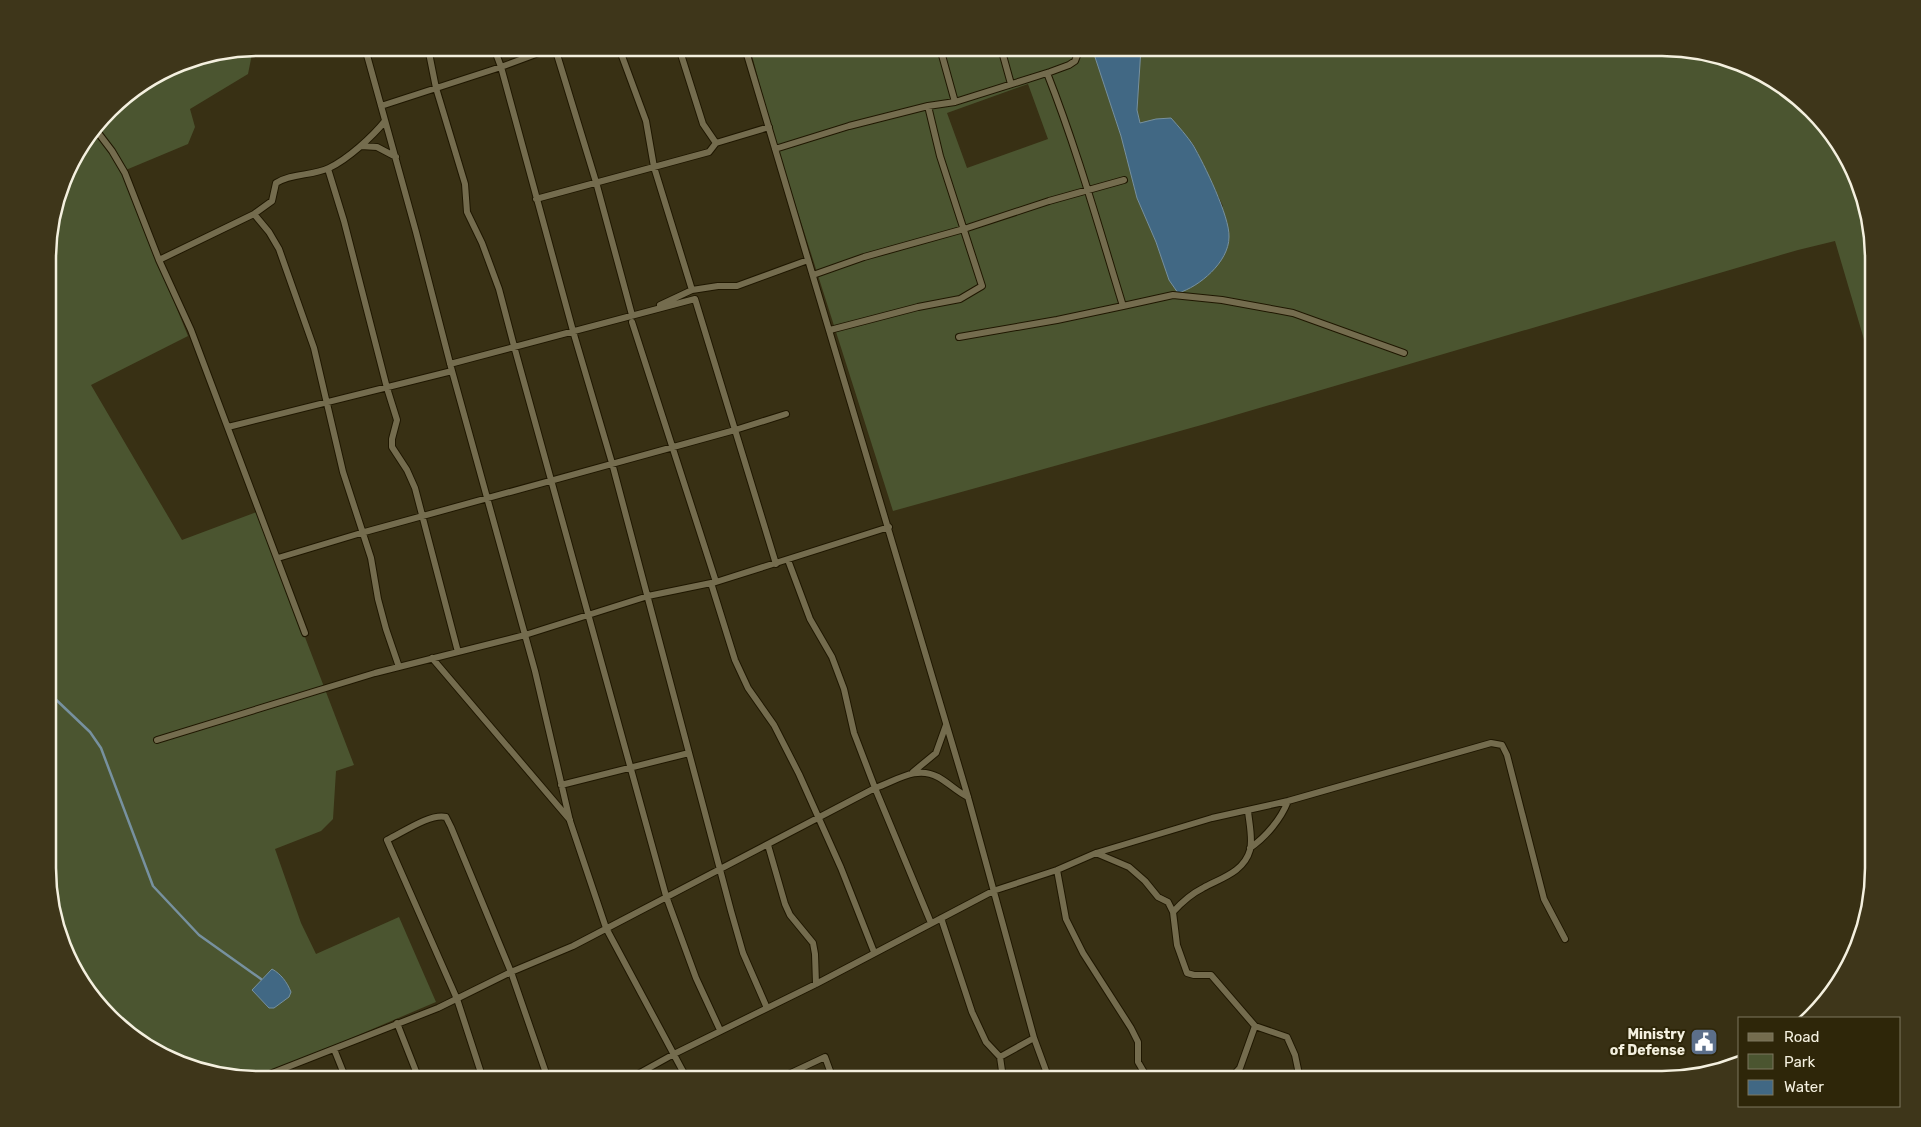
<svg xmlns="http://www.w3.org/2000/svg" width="1921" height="1127" viewBox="0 0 1921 1127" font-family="Rubik,sans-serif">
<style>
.green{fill:#4b5530;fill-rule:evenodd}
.water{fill:#416884;stroke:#77919f}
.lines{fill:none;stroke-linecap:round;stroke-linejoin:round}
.stream{stroke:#77919f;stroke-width:2.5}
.street-casing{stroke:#1f1700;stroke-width:8}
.street{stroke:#746c4e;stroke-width:6}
.labels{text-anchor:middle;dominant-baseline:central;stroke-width:4;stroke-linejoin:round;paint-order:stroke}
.poi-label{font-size:14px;font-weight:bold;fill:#f4f0df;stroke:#2e2609;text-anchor:end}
.rim{fill:none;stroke:#f4f0df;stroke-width:2.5}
</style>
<rect width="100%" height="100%" fill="#383014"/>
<path class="green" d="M750,48H1092L1121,136L1137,198L1156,242L1169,280L1223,206L1193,144L1156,119L1140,124L1137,110L1141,48H1662L1717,55L1768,76L1838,142L1862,191L1873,245V370L1835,241L1798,250L1205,424L893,511L773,134ZM1028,84L1048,139L967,168L947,113Z
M253,49L248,74L190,109L195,127L188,144L121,172L188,336L91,385L182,540L257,512L354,765L336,771L333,819L321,831L275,849L301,923L316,954L399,917L436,1002L255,1079L204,1072L153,1051L83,985L49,895V232L69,165L119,100L178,64Z"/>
<path class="water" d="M1092,48H1141L1137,110L1140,123L1156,119L1171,118C1179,127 1187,136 1193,145C1204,164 1230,217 1229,237C1229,262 1199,287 1178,293L1169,280L1156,242L1137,198L1121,136Z
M272,969C281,974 287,982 291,992L289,997L274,1008H269L252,990Z"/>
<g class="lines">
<path class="stream" d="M49,693L90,732L101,748L153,886L199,935L261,979"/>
<defs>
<path id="street" d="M365,48L416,232L452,371L535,671L570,821L606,928L687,1079
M428,48L436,88L465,184L467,212L482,243L499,289L514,346L666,896L696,978L720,1030
M494,48L501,67L573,331L612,463L731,911L743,953L767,1008
M555,48L596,182L632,315
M619,48L646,121L654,167L692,290
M679,48L703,124L716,143
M745,48L968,797L1034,1038L1049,1079
M940,48L955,102
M1001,48L1011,84
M1047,73C1077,149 1099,228 1123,306L1173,295L1222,300L1293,313L1404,353
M381,106L501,67L552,48
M96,130L112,151L125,173L159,260L191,330L305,633
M361,146L377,147L396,157
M775,149L849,126L928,106L955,102L1050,72L1069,65L1075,61L1080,48
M328,169L344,221L387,388L397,420L392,439V447L407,470L415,488L458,652
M536,199L709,152L716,143L769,127
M254,214L269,232L279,249L314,348L343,472L371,558L378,599L386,629L399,667
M159,260L254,214L272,201L276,183C292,173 312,176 329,168C348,159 372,137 385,121
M813,275L864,257L964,229L1049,201L1124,180
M660,305L692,290L718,286H737L808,260
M632,322L716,582
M830,330L918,307L960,299L982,286L940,156L928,106
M959,337L1057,320L1123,306
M450,364L695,299L776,564
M228,427L452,371
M278,558L361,533L735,430L786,414
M788,560L810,619L832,657L844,689L854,733L875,788L931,923
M711,583L735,660L748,688L774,725L799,774L841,868L874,952
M432,658L570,820
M157,740L375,673L525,635L648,596L716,582L889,527
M913,772L936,753L946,725
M561,785L689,753
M768,845L785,904L790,915L813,943L815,954L816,984
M1250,848C1266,837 1281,819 1288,801
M1096,853L1129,867L1145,881L1158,897L1168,902L1173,912L1177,945L1187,973L1194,975H1211L1255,1026L1287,1037L1295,1055L1300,1079
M1057,870L1066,919L1083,953L1131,1028L1138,1042V1062L1148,1079
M1173,912C1182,902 1191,894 1203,888C1221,878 1244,872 1250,850C1253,839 1249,822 1248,811
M941,918L972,1012L986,1042L1000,1057L1034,1038
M397,1023L419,1079
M334,1049L346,1079
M1000,1057L1002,1071L1005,1079
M257,1079L438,1008L511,972L573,946L875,788C896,781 916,765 938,777C949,783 957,792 968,797
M483,1079L457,999L387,840C402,833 430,813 446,817L451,827L511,972L548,1079
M629,1079L674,1054L816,984L993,891L1057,870L1096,853L1212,818L1288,801L1491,743L1502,745L1507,755L1544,899L1565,939
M778,1079L825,1057L833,1079
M1230,1079L1240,1068L1255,1026"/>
</defs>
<use href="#street" class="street-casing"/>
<use href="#street" class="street"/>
</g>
<defs>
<symbol id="civic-square" viewBox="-11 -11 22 22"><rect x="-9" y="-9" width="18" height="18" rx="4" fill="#5c6f8a" stroke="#2e2609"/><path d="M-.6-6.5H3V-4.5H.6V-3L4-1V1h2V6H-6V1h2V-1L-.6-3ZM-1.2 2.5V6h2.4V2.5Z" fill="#fff"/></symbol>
</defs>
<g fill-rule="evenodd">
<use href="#civic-square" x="1688" y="1026" width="32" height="32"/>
</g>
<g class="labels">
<g class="poi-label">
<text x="1685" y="1034">Ministry<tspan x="1685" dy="16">of Defense</tspan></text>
</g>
</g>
<path d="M0 0H1921V1127H0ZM259 56H1662A203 203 0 0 1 1865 259V868A203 203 0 0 1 1662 1071H259A203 203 0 0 1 56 868V259A203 203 0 0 1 259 56Z" fill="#3e361a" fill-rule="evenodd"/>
<path class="rim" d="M259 56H1662A203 203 0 0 1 1865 259V868A203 203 0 0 1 1662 1071H259A203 203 0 0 1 56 868V259A203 203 0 0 1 259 56Z"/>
<rect x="1738" y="1017" width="162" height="90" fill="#2e2609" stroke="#7d775f"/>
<rect x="1748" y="1033" width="25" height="8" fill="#746c4e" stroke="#7d775f"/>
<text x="1784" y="1042" font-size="15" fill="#f4f0df">Road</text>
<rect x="1748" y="1054" width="25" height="15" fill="#4b5530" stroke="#7d775f"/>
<text x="1784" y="1067" font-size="15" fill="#f4f0df">Park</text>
<rect x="1748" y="1080" width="25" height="15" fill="#416884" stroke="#7d775f"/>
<text x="1784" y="1092" font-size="15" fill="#f4f0df">Water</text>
</svg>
